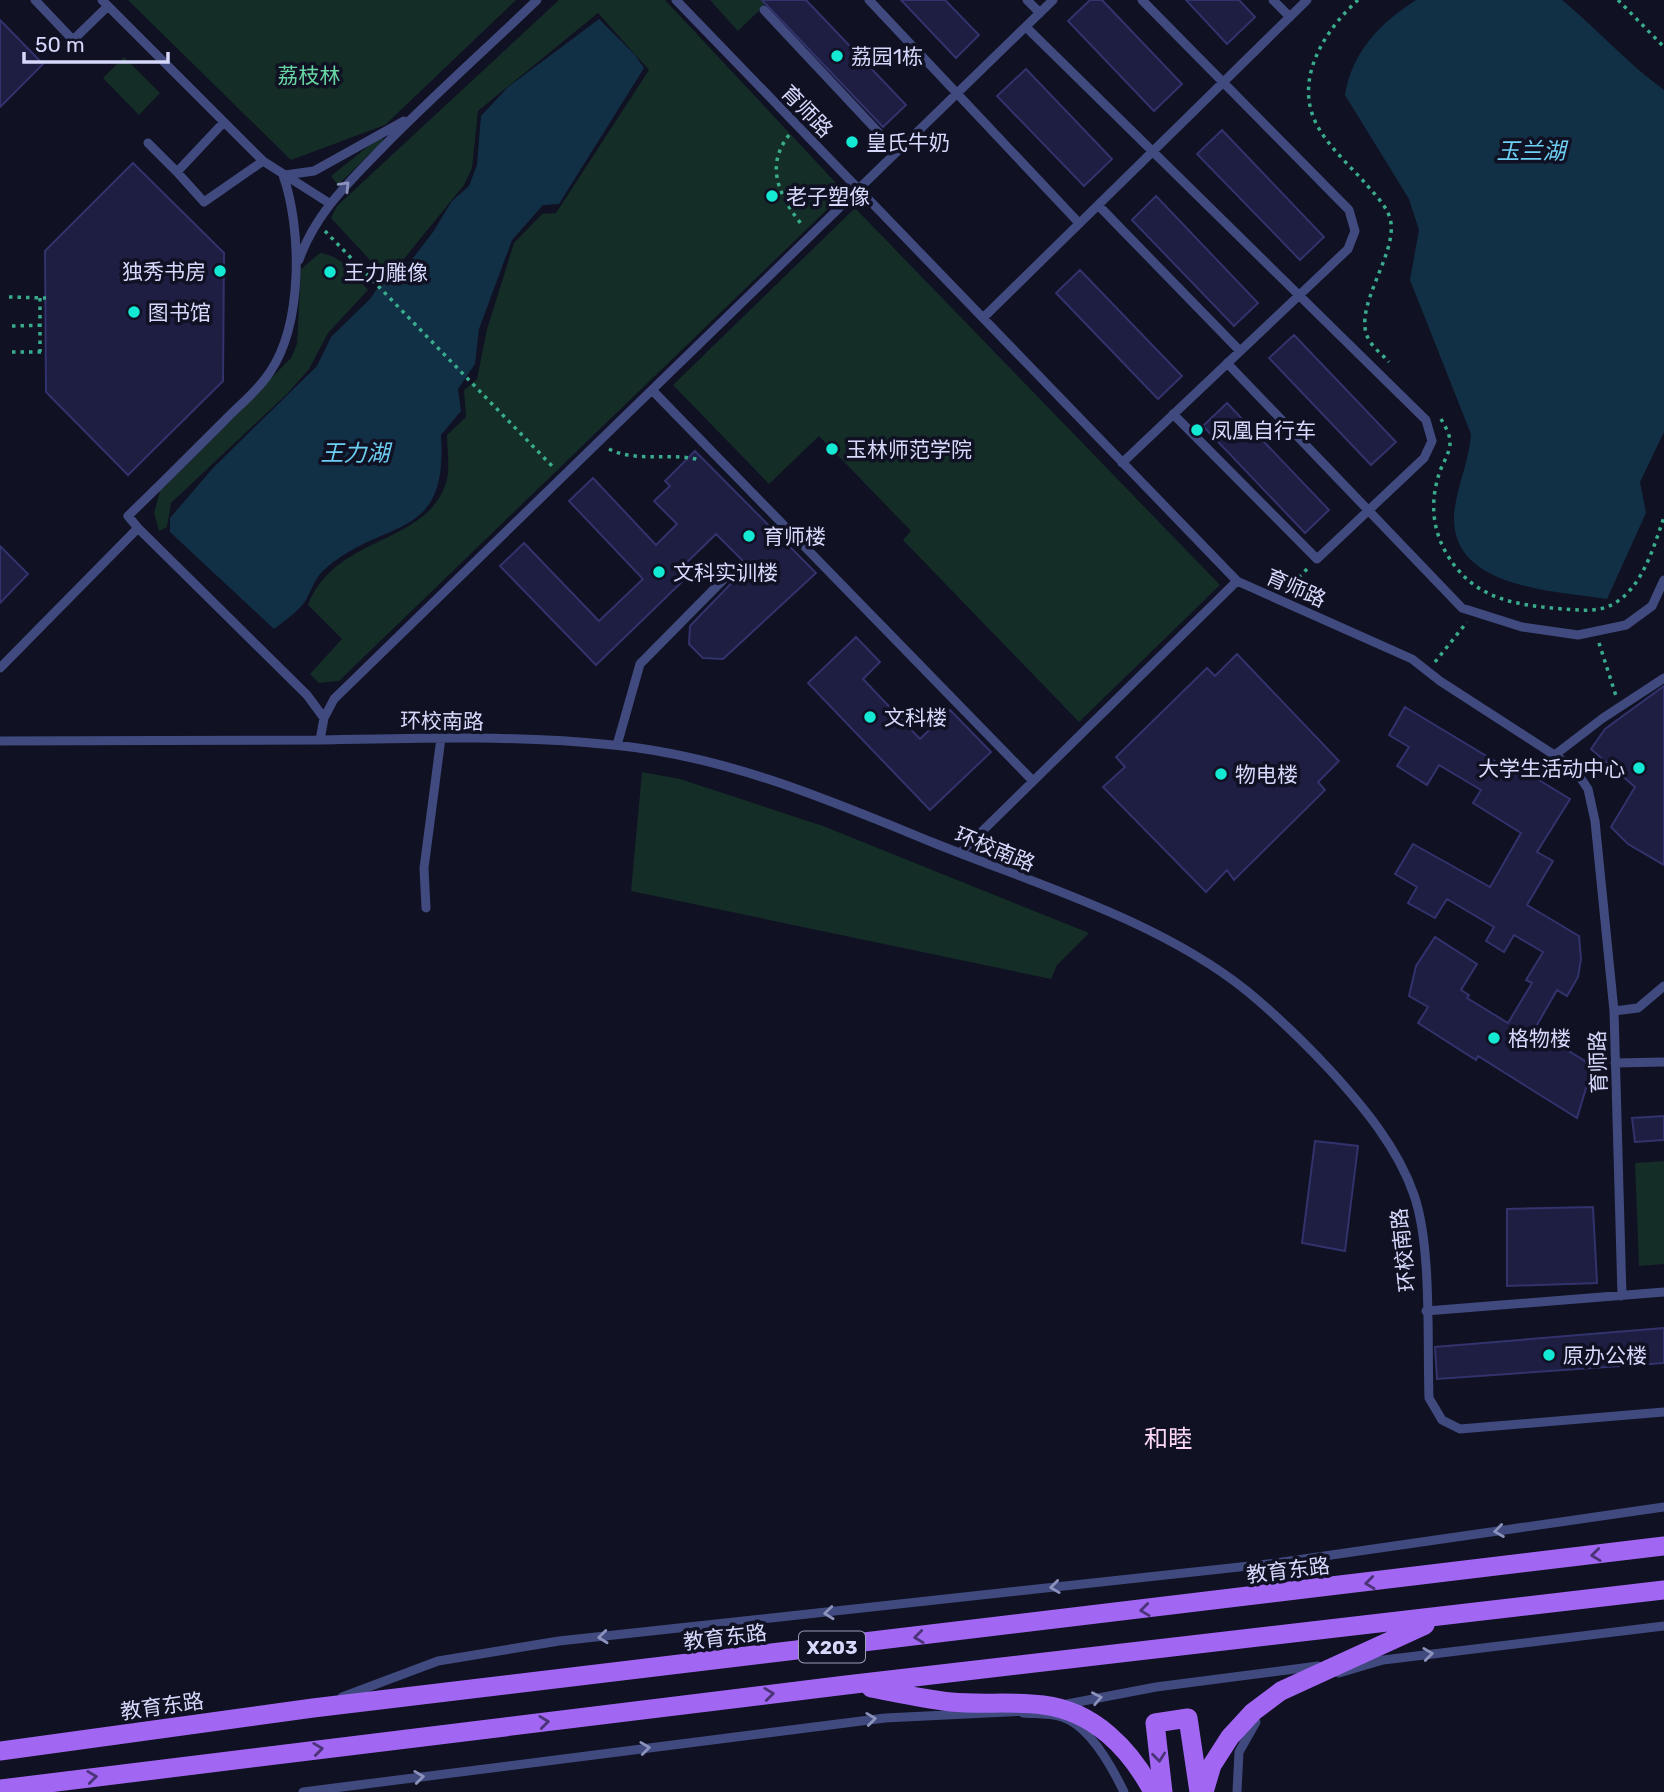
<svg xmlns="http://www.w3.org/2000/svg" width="1664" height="1792" viewBox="0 0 1664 1792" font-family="Rubik,'Noto Sans SC',sans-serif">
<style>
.green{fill:#142d27}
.water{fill:#123045}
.building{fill:#1e1e42;stroke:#32326c;stroke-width:2}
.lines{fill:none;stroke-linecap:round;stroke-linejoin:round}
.path{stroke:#3aac8e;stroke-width:3.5;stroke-dasharray:3.5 5;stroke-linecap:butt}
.service{stroke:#404a7e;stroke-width:9}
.primary{stroke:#a267f2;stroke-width:19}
.oneway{stroke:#8b92bc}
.oneway2{stroke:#4a3376}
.poi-dot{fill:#14e9d4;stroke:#101123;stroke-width:2.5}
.labels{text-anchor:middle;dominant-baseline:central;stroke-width:7;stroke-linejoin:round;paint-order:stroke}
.shield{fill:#101123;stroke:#9b9dba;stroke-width:2}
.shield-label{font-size:19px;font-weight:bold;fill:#d6d9fb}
.poi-label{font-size:21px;fill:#d6d9fb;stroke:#101123;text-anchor:start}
.park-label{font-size:21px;fill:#68d5a4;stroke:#101123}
.street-label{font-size:21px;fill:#d6d9fb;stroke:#101123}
.water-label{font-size:23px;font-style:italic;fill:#6dcff2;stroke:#101123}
.quarter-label{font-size:24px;fill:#fcd8f6;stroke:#101123}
</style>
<rect width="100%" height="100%" fill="#101123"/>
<path class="green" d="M128,0H516L385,125L291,160Z
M559,0H665L838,185L837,200L339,681L319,683L310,674L342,639L308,605C336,533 430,546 447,479C450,466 447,449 447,435L466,417L464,390L477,379L487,329L514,243L542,214L556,213L649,70L598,13L478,111L472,168L464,185L403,260L381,272L331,218L337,206Z
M710,0H770L738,31Z
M124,57L160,93L139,115L103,78Z
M381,136L384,140L338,185L331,176Z
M855,208L1220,585L1079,722L903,540L911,531L819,436L769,484L673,385Z
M320,253C342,256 354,273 368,290L328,333L309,369L288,393L171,503L167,527L159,531L154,513L160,491L291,358L297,344L301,269Z
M642,772L680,779L823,826L1089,933L1057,965L1051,979L631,891Z
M1664,1161V1264L1639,1266L1635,1163Z"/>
<path class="water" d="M1416,0H1562C1597,29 1627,63 1664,90V432L1640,482L1646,513L1607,599C1557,591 1452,589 1454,517C1455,491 1469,463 1471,434L1410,280L1419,230L1409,199L1345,95C1352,52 1380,23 1416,0Z
M599,19L635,55L644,68L559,204L543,205L512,240L479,329L475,364L458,389L461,411L441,435C448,543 387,516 326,568C315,577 312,589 306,600C299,611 284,621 274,629L170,532V518L213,468L317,366L331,337L370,299L388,273L410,262L433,232L452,201L469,186L477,165L481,116L508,87Z"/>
<path class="building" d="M762,0H806L906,105L883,127Z
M901,0H945L979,35L956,58Z
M1090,0H1102L1182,84L1154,111L1068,21Z
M1186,0H1239L1255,17L1227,44Z
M0,20L43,64L0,107Z
M1026,69L1112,159L1084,186L997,96Z
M1222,130L1324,237L1300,260L1197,154Z
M133,163L224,253L223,381L128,475L46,392L45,251Z
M1156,196L1258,303L1234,326L1132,220Z
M1080,270L1182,376L1158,399L1056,293Z
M1294,335L1396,442L1371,465L1269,358Z
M1227,403L1329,510L1305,533L1203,426Z
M695,451L816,573L723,659L703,658L689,644L690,626L748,566L716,534L680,569L687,577L596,665L500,566L524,543L599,621L643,579L569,501L593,478L656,545L677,524L654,501L670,486L665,481Z
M0,546L28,574L0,603Z
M856,637L880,662L863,679L920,739L950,710L991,752L930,810L808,683Z
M1237,654L1339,761L1318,782L1325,790L1234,880L1227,870L1206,892L1103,787L1125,767L1116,757L1207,668L1215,676Z
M1664,686V865L1628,844L1611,827L1635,787L1591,749L1605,729Z
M1405,707L1508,769L1511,763L1570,799L1537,852L1553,861L1527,905L1579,936L1581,959L1578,977L1567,996L1557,990L1534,1030L1585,1061L1590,1075L1577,1118L1478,1056L1476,1060L1418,1023L1428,1007L1409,996L1416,966L1435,937L1477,964L1461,990L1469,995L1467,998L1508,1023L1532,983L1526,980L1543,952L1514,935L1504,952L1486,941L1494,927L1447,899L1435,918L1408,903L1417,887L1395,874L1413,844L1490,887L1521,833L1473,803L1481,790L1439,765L1427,785L1397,766L1409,747L1389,735Z
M1664,1116V1140L1635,1142L1632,1118Z
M1315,1141L1358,1146L1345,1251L1302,1243Z
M1593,1207L1597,1283L1507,1286V1209Z
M1664,1328V1363L1437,1379L1435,1347Z"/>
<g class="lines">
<path class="path" d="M1358,0C1324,31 1292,81 1318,127C1330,148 1350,166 1366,184C1376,196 1390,209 1391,224C1395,257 1353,308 1368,338C1372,347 1383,355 1389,362
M1618,0L1664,47
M789,135C764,167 780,197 802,225
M325,231L553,467
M9,297L46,298
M40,298V352
M12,326L46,325
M12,352H46
M1441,419C1445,426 1451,436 1450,444C1449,455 1442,464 1439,474C1430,502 1432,530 1448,556C1475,600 1516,605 1563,609C1580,610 1599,613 1615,603C1643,586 1654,546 1664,517
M609,449C636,463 671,452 700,460
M1287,590L1308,568
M1599,643L1616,696
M1435,662L1467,622"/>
<path class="service" d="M35,0L73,40L108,6
M102,0L263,161L329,203
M676,0L1237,581L1412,659L1440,681L1573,767L1588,789L1595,821L1614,1011L1622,1296
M869,0L1079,223
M1027,0L1040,13
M1273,0L1290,17
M764,10L897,152
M1026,27L1426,420L1432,441L1424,458L1317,559L1173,414
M148,143L177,172L224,122
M177,172L204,202L263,161
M285,175L314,171L404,121
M1098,205L1240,351
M299,260C315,214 348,183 381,149C432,97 485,50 537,0
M983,318L1307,0
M1227,363L1462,608L1522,627L1578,635L1626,625L1652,606L1664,580
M652,390L1033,781
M1122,463L1348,249L1355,231L1349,210L1142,0
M138,528L307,695L324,718
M0,668L138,528L128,516C160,485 191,454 223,422C238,406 258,391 270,372C303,323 302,229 283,175
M320,740L324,718L334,699L1053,0
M0,741C107,740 213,741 320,740C417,738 516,735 613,745C727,756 829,800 934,843C1036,884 1160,921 1247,991C1276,1015 1304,1042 1330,1070C1363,1106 1398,1148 1414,1195C1432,1246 1427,1341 1429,1398L1442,1420L1460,1429L1664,1412
M617,745L640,664L723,580
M1556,754L1603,718L1664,678
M960,853L1237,581
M426,908L424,868L441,738
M1614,1011L1638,1008L1664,986
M1615,1063L1664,1062
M1426,1311L1664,1292
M1360,1662L1383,1660
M1339,1673L1383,1660L1664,1626
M342,1697L438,1661L559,1641L1276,1563L1664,1507
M1062,1705L1156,1687L1318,1666
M1023,1713C1035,1714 1050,1713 1062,1717C1090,1726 1112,1767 1124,1792
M303,1792L885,1718L1028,1711
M1237,1792L1239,1752L1256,1722"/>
<path class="primary" d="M871,1688C897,1693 924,1699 951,1702C981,1705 1013,1701 1043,1705C1094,1711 1130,1749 1153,1792
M0,1751L313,1708L1664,1546
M0,1789L846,1685L1664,1590
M1163,1792L1155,1723L1188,1718L1199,1792
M1204,1792L1212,1765L1230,1737L1253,1712L1281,1691L1425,1625"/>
</g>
<defs><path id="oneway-chevron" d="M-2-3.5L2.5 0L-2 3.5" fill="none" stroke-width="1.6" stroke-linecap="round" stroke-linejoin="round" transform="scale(1.75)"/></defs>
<g class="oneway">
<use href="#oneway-chevron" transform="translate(345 186) rotate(-46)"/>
<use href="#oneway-chevron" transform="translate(1499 1531) rotate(172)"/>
<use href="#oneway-chevron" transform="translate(1055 1587) rotate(173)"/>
<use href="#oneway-chevron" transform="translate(829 1613) rotate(174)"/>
<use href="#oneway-chevron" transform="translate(603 1637) rotate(174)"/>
<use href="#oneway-chevron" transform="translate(1428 1654) rotate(-7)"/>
<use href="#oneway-chevron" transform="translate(1097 1698) rotate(-11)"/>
<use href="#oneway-chevron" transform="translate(871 1719) rotate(-7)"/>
<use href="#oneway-chevron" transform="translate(645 1748) rotate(-7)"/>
<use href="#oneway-chevron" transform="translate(419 1777) rotate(-7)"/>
</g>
<g class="oneway2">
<use href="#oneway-chevron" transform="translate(1596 1555) rotate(173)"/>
<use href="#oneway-chevron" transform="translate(1370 1583) rotate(173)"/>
<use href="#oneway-chevron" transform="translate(1145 1610) rotate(173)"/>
<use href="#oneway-chevron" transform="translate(919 1637) rotate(173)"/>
<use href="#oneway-chevron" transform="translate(769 1694) rotate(-7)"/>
<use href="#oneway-chevron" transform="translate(544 1722) rotate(-7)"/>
<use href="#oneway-chevron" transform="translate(318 1749) rotate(-7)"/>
<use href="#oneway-chevron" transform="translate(1159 1757) rotate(84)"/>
<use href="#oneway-chevron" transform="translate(92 1777) rotate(-7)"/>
</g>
<g class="poi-dot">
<circle cx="837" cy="56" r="7"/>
<circle cx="852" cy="142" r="7"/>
<circle cx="772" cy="196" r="7"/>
<circle cx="220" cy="271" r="7"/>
<circle cx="330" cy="272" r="7"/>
<circle cx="134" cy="312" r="7"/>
<circle cx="1197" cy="430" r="7"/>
<circle cx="832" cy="449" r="7"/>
<circle cx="749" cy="536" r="7"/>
<circle cx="659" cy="572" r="7"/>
<circle cx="870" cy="717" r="7"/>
<circle cx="1639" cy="768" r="7"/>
<circle cx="1221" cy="774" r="7"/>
<circle cx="1494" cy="1038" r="7"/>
<circle cx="1549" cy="1355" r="7"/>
</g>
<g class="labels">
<rect class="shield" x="799" y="1631.5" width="66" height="31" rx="5"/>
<g class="shield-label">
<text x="832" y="1647">X203</text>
</g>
<g class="poi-label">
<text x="851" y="56">荔园1栋</text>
<text x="866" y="142">皇氏牛奶</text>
<text x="786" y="196">老子塑像</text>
<text x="206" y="271" text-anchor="end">独秀书房</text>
<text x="344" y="272">王力雕像</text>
<text x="148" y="312">图书馆</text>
<text x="1211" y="430">凤凰自行车</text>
<text x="846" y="449">玉林师范学院</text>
<text x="763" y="536">育师楼</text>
<text x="673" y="572">文科实训楼</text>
<text x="884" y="717">文科楼</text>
<text x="1625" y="768" text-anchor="end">大学生活动中心</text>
<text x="1235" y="774">物电楼</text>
<text x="1508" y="1038">格物楼</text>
<text x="1563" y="1355">原办公楼</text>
</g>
<g class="park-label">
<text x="309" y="75">荔枝林</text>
</g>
<g class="street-label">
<text transform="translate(807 111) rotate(46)">育师路</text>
<text transform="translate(1296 588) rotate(24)">育师路</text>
<text transform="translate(442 721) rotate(1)">环校南路</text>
<text transform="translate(995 849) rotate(22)">环校南路</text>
<text transform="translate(1598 1062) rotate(-92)">育师路</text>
<text transform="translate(1403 1250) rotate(-96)">环校南路</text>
<text transform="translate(1288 1570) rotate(-7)">教育东路</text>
<text transform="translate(725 1637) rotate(-7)">教育东路</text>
<text transform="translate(162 1706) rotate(-8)">教育东路</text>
</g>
<g class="water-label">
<text x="1531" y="151">玉兰湖</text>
<text x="355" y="453">王力湖</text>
</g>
<g class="quarter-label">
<text x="1168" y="1439">和睦</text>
</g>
</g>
<path d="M24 52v10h144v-10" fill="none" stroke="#d6d9fb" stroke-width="3.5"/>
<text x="35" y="52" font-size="21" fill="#d6d9fb" stroke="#101123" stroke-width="5" paint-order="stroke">50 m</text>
</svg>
